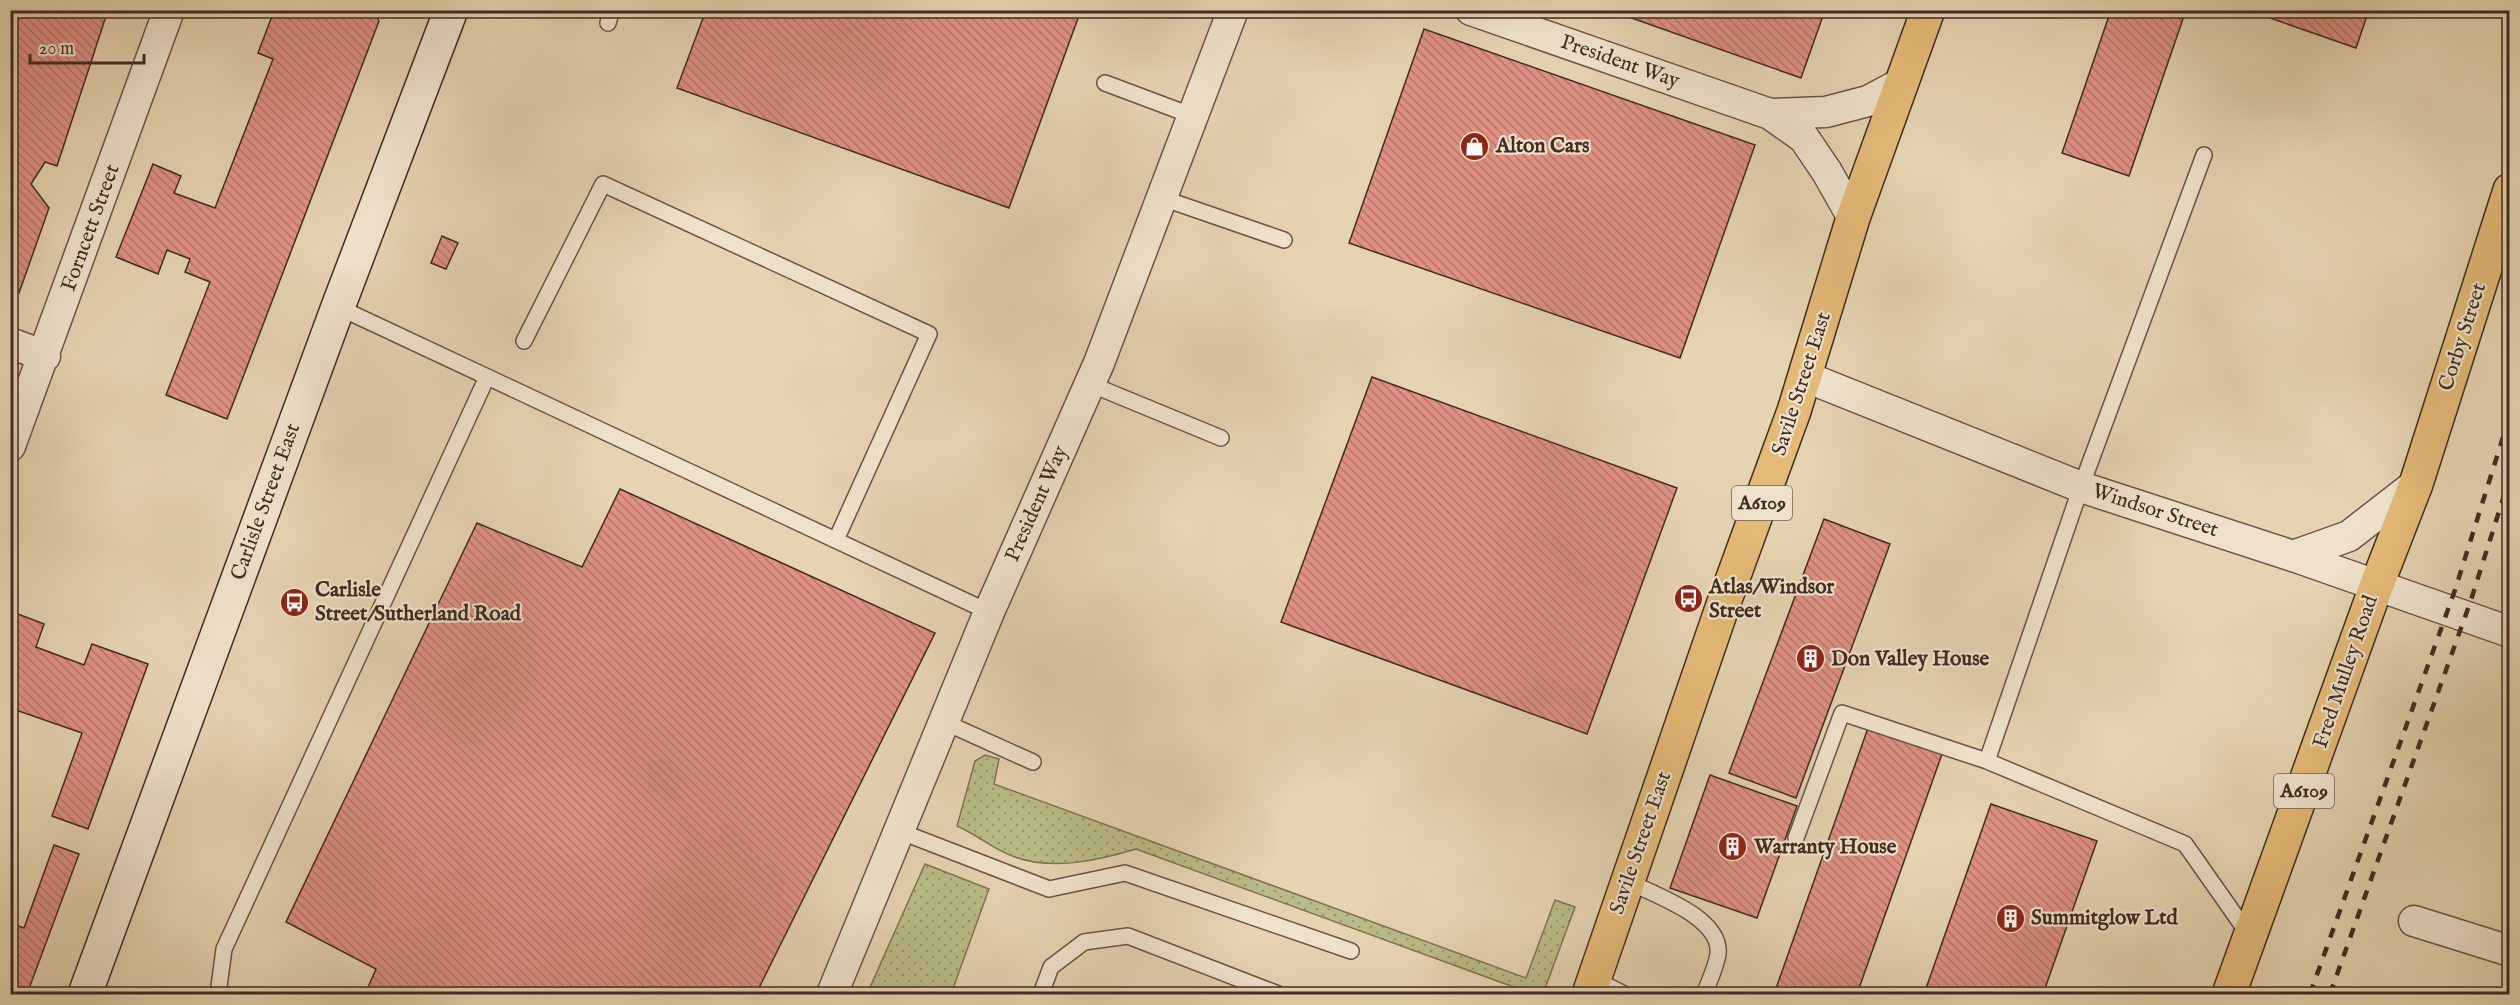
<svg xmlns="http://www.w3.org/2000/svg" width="2520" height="1005" viewBox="0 0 2520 1005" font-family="'IM FELL English',serif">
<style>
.grass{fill:url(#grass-dots);stroke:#7d7355;stroke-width:1.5}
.building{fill:url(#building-back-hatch);stroke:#412b22;stroke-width:1.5}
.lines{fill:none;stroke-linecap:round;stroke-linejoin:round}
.service-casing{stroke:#6a5546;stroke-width:18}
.minor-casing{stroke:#6a5546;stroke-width:33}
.secondary-casing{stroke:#412b22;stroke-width:36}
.primary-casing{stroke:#412b22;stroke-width:36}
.service{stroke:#efe2cc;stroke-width:15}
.minor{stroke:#efe2cc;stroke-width:30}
.secondary{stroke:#efe2cc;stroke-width:33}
.primary{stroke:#e3ba78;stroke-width:33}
.rail{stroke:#412b22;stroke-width:4.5;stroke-dasharray:10 10;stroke-linecap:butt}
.labels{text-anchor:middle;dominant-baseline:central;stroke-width:4.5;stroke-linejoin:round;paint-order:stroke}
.shield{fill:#efe2cc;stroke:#756255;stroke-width:1.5}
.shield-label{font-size:20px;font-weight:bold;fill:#412b22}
.street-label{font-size:21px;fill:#412b22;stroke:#efe2cc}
.poi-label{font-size:21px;font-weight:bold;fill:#412b22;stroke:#efe2cc;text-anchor:start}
</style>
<defs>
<pattern id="grass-dots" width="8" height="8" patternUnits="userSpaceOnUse" patternTransform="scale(1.5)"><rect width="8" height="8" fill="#b9bb88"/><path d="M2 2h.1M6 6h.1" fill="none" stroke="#98986f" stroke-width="1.8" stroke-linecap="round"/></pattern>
<pattern id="building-back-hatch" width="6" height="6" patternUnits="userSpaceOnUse" patternTransform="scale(1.5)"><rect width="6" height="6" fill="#df9182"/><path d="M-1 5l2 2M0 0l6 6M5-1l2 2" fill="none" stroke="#b6776a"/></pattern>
</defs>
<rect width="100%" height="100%" fill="#e6d3b0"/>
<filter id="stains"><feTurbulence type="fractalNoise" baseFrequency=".00333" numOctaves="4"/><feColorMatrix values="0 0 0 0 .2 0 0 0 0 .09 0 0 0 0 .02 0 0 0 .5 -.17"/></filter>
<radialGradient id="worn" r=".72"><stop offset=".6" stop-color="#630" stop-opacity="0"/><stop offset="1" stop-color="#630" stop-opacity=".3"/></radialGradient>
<path class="grass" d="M985,755L999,759L994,784L1526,978L1555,900L1575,907L1543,994H1521L1522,990L1136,849C1099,860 1054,871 1015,857C994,850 978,835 957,826L975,761Z
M925,864L989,889L951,994H867Z"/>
<path class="building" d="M10,10H108L57,166L45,162L31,184L49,208L19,293L10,290Z
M257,10H373L379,21L227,419L166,395L210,282L185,272L190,259L167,250L158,274L116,257L153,164L181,176L174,193L215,208L273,59L258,53L272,16Z
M706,10H1081L1009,208L677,88Z
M1609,10H1825L1801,78Z
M2111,10H2186L2129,176L2062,153Z
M2247,10H2369L2356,48Z
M1424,29L1755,145L1680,358L1349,243Z
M442,236L458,243L446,269L431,263Z
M1372,377L1677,488L1587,734L1281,622Z
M620,489L935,633L756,994H365L376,969L286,922L477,523L582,567Z
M1824,519L1890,544L1796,798L1729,773Z
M10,611L44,624L36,647L84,665L92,644L148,664L88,829L52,816L82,733L10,708Z
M1868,728L1942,754L1857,994H1774Z
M1710,775L1797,806L1757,918L1670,888Z
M1991,804L2097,841L2043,994H1924Z
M54,845L79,854L27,994H10V923L24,928Z"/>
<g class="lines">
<defs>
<path id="service" d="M608,23L612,10
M1105,83L1193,116
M1162,198L1284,240
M338,307L989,612
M524,341L603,184L929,334L836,540
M1090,384L1221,438
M944,722L1033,762
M1987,761L2081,487L2204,155
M899,831L1049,889L1125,873L1351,951
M1796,838L1842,713L1987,761L2185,844L2249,935
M1627,881C1654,895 1722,917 1718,954C1716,967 1709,982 1704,994
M1594,979L1624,994
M218,994L224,949L487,377
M1041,994L1051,967L1084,942L1128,936L1278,994"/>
<path id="minor" d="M1471,10L1770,114L1804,138L1827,172L1853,218
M1770,114L1826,112L1868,101L1902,83
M10,343L45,356
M1806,377L2081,487L2293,556L2510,632
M10,446L169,10
M2293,556L2349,536L2416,484
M2414,921L2510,951
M832,994L989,612L1099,363L1233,10"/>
<path id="secondary" d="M85,994L338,307L451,10"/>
<path id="primary" d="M1589,994L1722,608L1794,411L1853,218L1928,10
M2229,994L2376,587L2416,484L2510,190"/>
</defs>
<use href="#service" class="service-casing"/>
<use href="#minor" class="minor-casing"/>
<use href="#secondary" class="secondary-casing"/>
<use href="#primary" class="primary-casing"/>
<use href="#service" class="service"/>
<use href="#minor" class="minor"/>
<use href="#secondary" class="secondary"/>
<use href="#primary" class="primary"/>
<path class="rail" d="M2310,994L2455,590L2510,415
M2330,994L2470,603L2510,477"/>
</g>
<defs>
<symbol id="shop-disc" viewBox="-11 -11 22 22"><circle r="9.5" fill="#8f2418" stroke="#efe2cc"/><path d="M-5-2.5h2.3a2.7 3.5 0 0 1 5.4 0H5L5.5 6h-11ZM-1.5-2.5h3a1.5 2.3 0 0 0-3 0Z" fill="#fff"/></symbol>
<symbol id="bus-disc" viewBox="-11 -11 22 22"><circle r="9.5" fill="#8f2418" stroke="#efe2cc"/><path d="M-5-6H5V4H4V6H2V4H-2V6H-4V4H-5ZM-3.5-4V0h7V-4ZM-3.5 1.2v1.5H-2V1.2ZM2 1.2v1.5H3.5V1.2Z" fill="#fff"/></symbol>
<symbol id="building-disc" viewBox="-11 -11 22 22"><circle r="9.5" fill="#8f2418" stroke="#efe2cc"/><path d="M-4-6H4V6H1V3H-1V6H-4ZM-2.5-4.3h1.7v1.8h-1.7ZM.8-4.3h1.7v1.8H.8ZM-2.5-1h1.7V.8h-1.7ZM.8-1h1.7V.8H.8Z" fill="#fff"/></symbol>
</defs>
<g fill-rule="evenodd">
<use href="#shop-disc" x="1458" y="130" width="33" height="33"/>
<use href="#bus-disc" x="1672" y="582" width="33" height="33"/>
<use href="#bus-disc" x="278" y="586" width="33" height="33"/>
<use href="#building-disc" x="1794" y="642" width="33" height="33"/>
<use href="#building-disc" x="1716" y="830" width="33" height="33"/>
<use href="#building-disc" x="1994" y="902" width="33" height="33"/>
</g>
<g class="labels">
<g class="shield">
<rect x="1732" y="486" width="60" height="34" rx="4.5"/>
<rect x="2274" y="774" width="60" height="34" rx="4.5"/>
</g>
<g class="shield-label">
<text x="1762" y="503">A6109</text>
<text x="2304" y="791">A6109</text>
</g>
<g class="street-label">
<text transform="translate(1620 62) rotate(19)">President Way</text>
<text transform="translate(91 228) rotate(-70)">Forncett Street</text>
<text transform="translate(2463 337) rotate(-72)">Corby Street</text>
<text transform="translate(1802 384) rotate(-72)">Savile Street East</text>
<text transform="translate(266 502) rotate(-70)">Carlisle Street East</text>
<text transform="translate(1037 504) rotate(-66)">President Way</text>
<text transform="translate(2155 511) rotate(18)">Windsor Street</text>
<text transform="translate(2346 672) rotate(-71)">Fred Mulley Road</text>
<text transform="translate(1641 843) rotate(-71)">Savile Street East</text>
</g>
<g class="poi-label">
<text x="1496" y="146">Alton Cars</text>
<text x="1709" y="587">Atlas/Windsor<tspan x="1709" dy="24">Street</tspan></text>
<text x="315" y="590">Carlisle<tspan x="315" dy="24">Street/Sutherland Road</tspan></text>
<text x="1831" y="659">Don Valley House</text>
<text x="1754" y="847">Warranty House</text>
<text x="2031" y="918">Summitglow Ltd</text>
</g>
</g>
<rect width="2520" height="1005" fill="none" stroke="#e6d3b0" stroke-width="36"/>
<rect x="12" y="12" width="2496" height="981" fill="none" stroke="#412b22" stroke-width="3"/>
<rect x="18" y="18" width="2484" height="969" fill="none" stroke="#412b22" stroke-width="1.5"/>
<path d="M30 54v9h114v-9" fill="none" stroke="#412b22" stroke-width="3"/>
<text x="39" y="54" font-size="18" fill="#412b22" stroke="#efe2cc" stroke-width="4.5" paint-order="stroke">20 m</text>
<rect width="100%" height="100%" filter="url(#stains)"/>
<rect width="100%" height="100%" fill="url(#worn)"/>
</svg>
